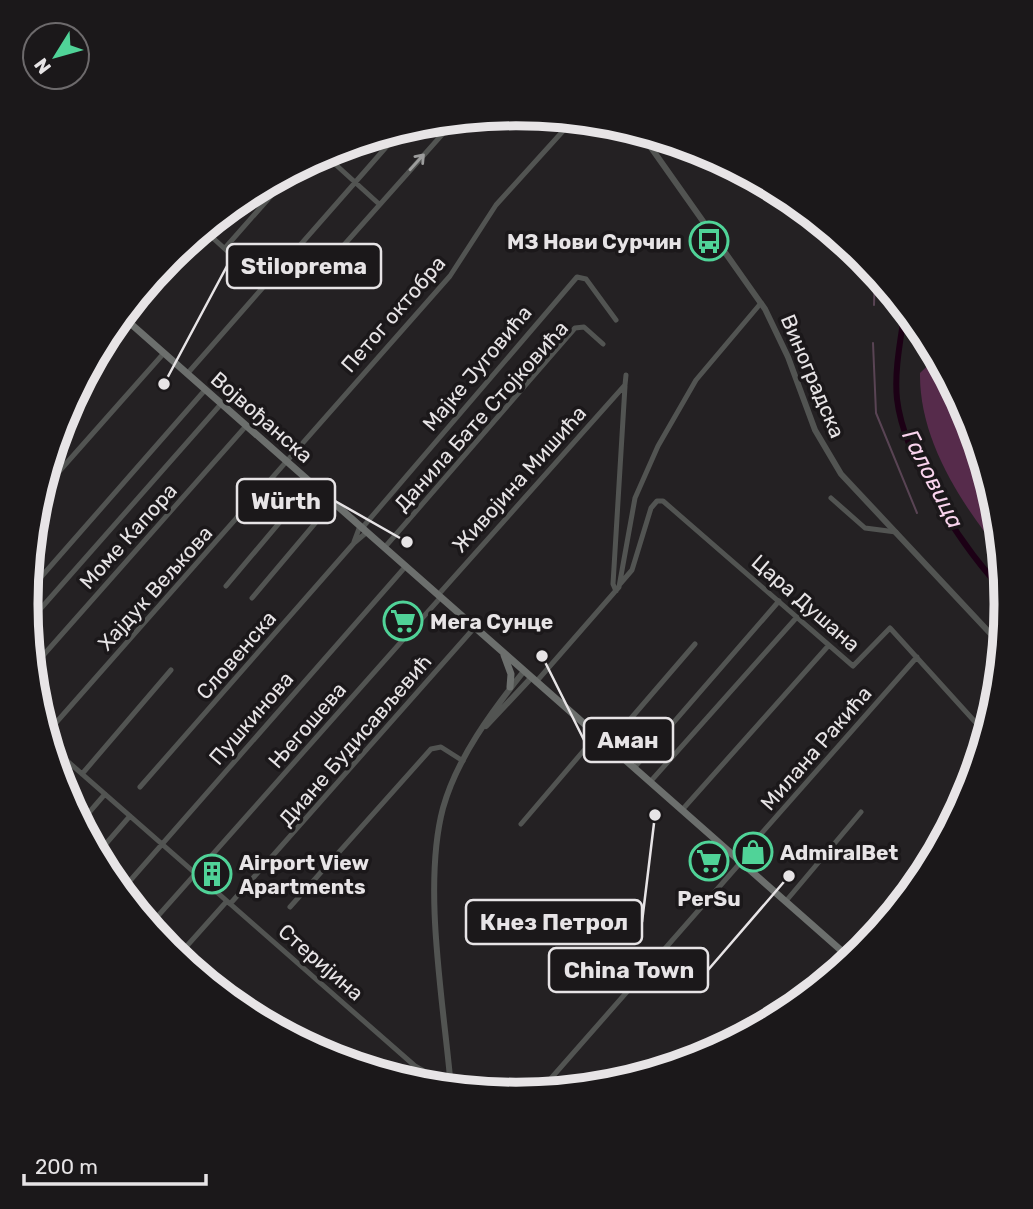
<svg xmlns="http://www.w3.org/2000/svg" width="1033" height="1209" viewBox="0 0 1033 1209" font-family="Rubik,sans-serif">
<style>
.green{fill:#562b4b}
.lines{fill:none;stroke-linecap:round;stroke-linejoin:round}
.stream{stroke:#594454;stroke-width:2}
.canal{stroke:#1c0015;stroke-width:6}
.minor{stroke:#525452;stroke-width:5}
.tertiary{stroke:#525452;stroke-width:6}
.secondary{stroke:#6c6f6d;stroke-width:7}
.oneway{stroke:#9c9c9c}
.labels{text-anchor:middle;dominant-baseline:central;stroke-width:7;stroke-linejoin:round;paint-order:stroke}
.poi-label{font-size:21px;font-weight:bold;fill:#e7e4e6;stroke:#1b181a;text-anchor:start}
.street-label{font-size:21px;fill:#e7e4e6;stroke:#1b181a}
.water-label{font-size:23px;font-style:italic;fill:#f9d4ed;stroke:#1b181a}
.rim{fill:none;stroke:#e7e4e6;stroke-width:9}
.leader{fill:none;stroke:#e7e4e6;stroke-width:2.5}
.callout-dot{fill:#e7e4e6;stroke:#1b181a;stroke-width:2.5}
.callout{fill:#1b181a;stroke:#e7e4e6;stroke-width:2.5}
.callout-label{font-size:23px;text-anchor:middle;font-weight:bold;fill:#e7e4e6}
</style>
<rect width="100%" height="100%" fill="#242123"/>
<path class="green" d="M937,357C973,423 994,478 1002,554C961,504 919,440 920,373Z"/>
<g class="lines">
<path class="stream" d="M874,305L875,273
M873,343L876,413L917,513"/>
<path class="canal" d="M905,309C901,338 894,370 897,399C904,460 964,550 1006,594"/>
<path class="minor" d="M324,154L379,204
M204,230L266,286
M300,247L320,264H327L455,120
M225,248L292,172
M127,320L206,231
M93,362L128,322
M187,374L402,129
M40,493L164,353
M831,498L865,528L896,532
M362,528L577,277L586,279L616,320
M354,542L360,526
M385,547L575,328L584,327L603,344
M620,584L632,570L651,508L657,501H663L853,666L890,628L987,735
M226,586L312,484
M616,591L613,584L625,386
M27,593L205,390
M438,595L625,385L626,375
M252,598L333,502
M28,623L221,404
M32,668L246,426
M536,682L619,587L635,498L658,446L696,380L761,303
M46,734L450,276L496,205L573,120
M49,745L415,1066L438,1079L451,1082
M608,745L695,644
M634,768L779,601
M56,769L65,759
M82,774L171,670
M650,782L797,617
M140,787L354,543L367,532
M964,803L959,794L974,778
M682,810L829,645
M80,823L105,794
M521,824L597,735
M97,854L130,816
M738,860L917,657
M121,891L406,566
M786,901L861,812
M230,904L475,627
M290,907L431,749L441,747L463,761
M149,926L441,597
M177,957L227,901
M539,1092L741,862"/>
<path class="tertiary" d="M640,132L765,309L788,357L815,430L841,474L1003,647
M486,726L531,678
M451,1088C444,1005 422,887 443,808C457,758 492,711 524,671"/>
<path class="secondary" d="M122,316L852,960
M504,655L511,674L510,687"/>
</g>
<defs><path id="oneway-shaft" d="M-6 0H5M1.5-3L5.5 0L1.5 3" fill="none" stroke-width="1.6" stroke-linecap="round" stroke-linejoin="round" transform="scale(1.75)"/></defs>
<use class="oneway" href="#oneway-shaft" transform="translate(417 162) rotate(-48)"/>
<defs>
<symbol id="bus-ring" viewBox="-11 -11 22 22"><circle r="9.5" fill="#1b181a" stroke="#50d398" stroke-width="1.5"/><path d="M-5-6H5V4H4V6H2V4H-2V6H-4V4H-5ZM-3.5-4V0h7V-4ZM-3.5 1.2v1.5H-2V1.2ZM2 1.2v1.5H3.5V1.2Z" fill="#50d398"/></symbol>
<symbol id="supermarket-ring" viewBox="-11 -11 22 22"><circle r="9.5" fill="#1b181a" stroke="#50d398" stroke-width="1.5"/><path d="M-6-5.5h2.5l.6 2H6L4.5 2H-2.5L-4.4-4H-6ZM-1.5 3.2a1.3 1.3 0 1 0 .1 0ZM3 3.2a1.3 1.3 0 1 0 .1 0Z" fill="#50d398"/></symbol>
<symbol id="shop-ring" viewBox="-11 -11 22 22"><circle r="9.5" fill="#1b181a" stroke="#50d398" stroke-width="1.5"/><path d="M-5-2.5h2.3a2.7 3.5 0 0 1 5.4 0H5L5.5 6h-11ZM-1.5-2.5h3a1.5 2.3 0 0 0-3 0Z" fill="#50d398"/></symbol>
<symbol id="building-ring" viewBox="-11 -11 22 22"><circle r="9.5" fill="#1b181a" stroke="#50d398" stroke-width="1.5"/><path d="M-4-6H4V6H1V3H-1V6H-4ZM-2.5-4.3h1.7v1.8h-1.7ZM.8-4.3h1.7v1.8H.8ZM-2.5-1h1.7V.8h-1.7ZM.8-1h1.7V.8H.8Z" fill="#50d398"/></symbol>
</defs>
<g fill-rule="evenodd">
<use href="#bus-ring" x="687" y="219" width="44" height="44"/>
<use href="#supermarket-ring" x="381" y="599" width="44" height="44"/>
<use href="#shop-ring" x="731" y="830" width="44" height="44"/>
<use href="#supermarket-ring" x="687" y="839" width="44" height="44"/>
<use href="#building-ring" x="190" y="852" width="44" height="44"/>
</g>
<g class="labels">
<g class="poi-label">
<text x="682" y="241" text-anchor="end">МЗ Нови Сурчин</text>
<text x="430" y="621">Мега Сунце</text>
<text x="780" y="852">AdmiralBet</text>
<text x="239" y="862">Airport View<tspan x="239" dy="24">Apartments</tspan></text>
<text x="709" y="898" text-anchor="middle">PerSu</text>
</g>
<g class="street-label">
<text transform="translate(393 314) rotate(-49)">Петог октобра</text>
<text transform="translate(477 368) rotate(-50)">Мајке Југовића</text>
<text transform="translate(813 376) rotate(67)">Виноградска</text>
<text transform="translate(481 416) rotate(-48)">Данила Бате Стојковића</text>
<text transform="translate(262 417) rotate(41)">Војвођанска</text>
<text transform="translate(519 479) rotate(-48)">Живојина Мишића</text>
<text transform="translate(128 536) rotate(-48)">Моме Капора</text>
<text transform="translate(155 588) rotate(-48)">Хајдук Вељкова</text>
<text transform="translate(806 603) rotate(41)">Цара Душана</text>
<text transform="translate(236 655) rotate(-49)">Словенска</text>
<text transform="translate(251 718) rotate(-49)">Пушкинова</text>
<text transform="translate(307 725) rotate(-49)">Његошева</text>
<text transform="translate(355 740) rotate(-49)">Диане Будисављевић</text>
<text transform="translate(816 748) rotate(-49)">Милана Ракића</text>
<text transform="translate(321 962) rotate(41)">Стеријина</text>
</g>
<g class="water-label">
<text transform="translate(933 479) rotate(63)">Галовица</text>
</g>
</g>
<path d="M0 0H1033V1209H0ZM38 604a478 478 0 1 1 956 0a478 478 0 1 1-956 0Z" fill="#1b181a" fill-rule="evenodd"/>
<path class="rim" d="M38 604a478 478 0 1 1 956 0a478 478 0 1 1-956 0Z"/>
<path class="leader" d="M164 384L227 266M407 542L335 501M542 656L584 740M655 815L642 922M789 876L708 970"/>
<g class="callout-dot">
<circle cx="164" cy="384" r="7"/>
<circle cx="407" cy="542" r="7"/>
<circle cx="542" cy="656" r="7"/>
<circle cx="655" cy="815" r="7"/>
<circle cx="789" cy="876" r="7"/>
</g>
<g class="callout">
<rect x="227" y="244" width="154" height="44" rx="7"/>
<rect x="237" y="479" width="98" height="44" rx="7"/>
<rect x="584" y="718" width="89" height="44" rx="7"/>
<rect x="466" y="900" width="176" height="44" rx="7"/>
<rect x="549" y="948" width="159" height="44" rx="7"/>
</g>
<g class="callout-label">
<text x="304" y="274">Stiloprema</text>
<text x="286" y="509">Würth</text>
<text x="628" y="748">Аман</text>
<text x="554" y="930">Кнез Петрол</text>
<text x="629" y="978">China Town</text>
</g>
<g transform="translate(56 56) rotate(233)"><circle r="33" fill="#1b181a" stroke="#6d6a6c" stroke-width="2"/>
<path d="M0-5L12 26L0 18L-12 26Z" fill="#50d398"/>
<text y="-10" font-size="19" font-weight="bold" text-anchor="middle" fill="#e7e4e6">N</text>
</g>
<path d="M24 1174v10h182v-10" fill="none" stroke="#e7e4e6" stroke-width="3.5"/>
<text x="35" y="1174" font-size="21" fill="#e7e4e6" stroke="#1b181a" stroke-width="5" paint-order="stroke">200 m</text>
</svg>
